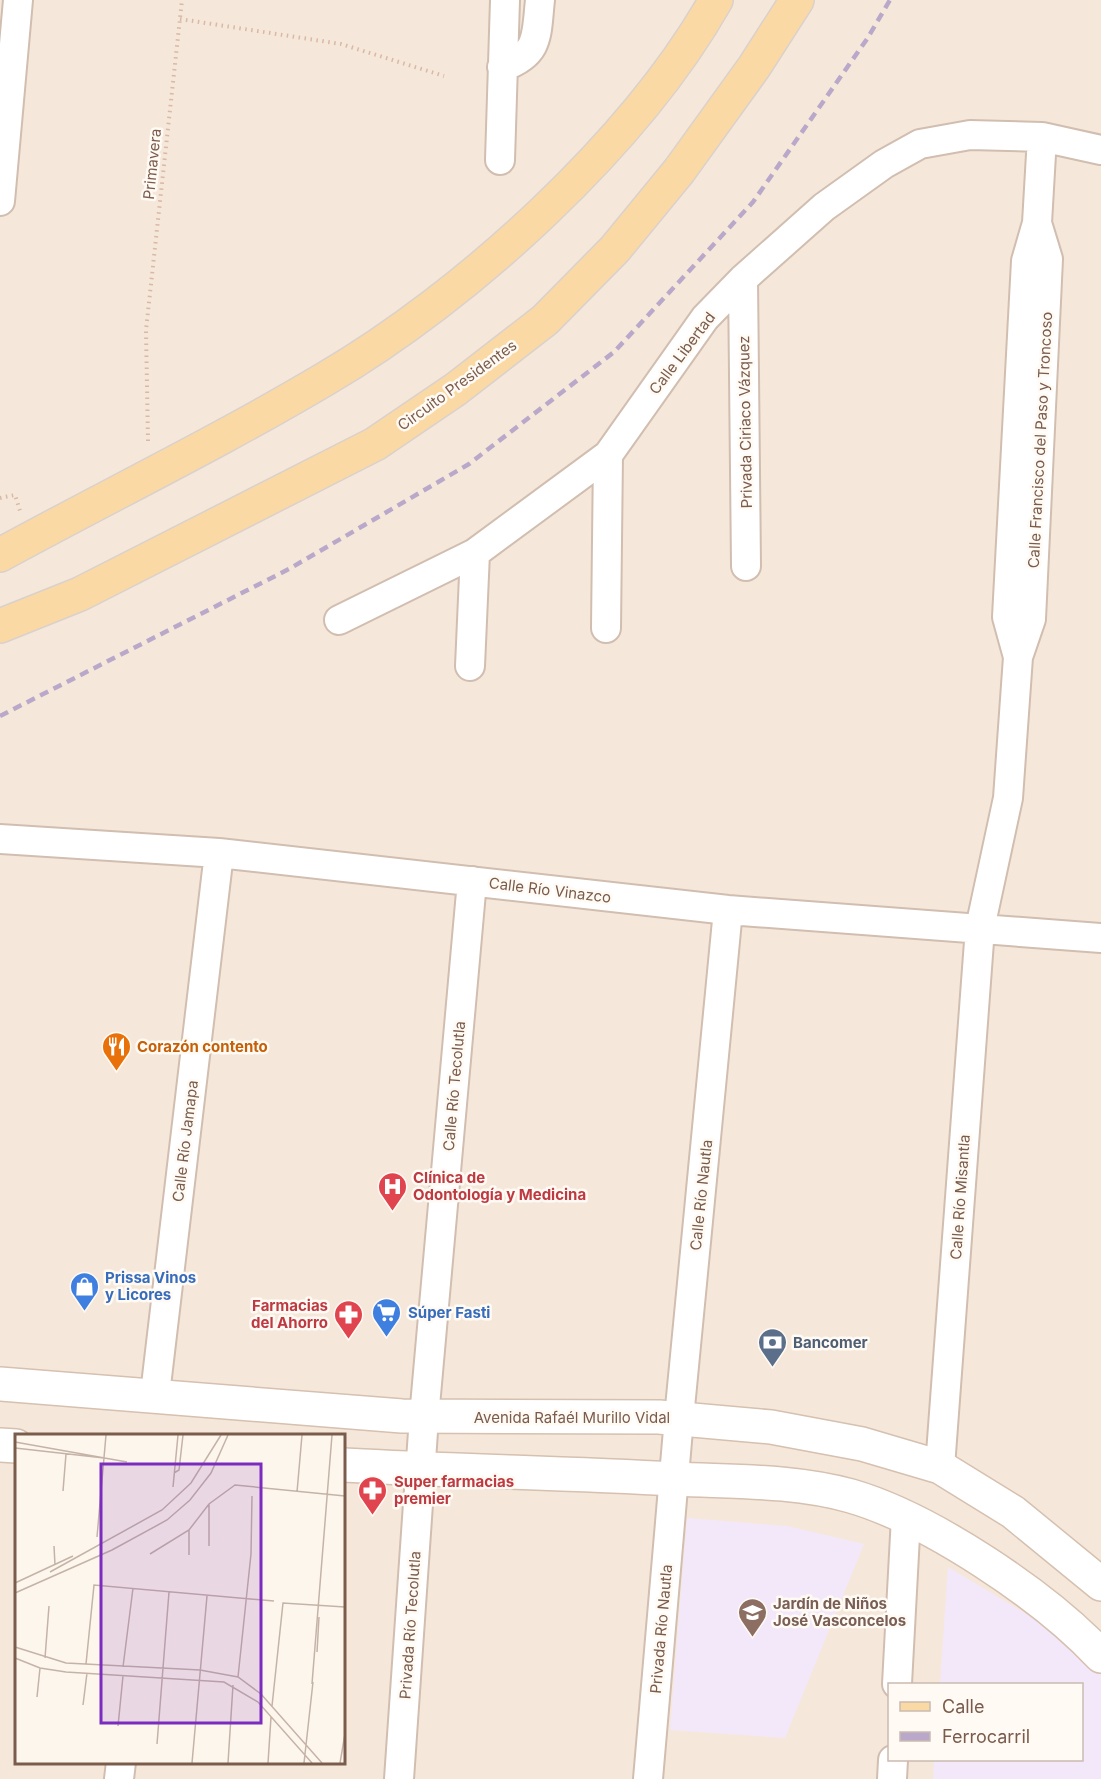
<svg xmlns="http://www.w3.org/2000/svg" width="1101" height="1779" viewBox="0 0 1101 1779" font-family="Inter,sans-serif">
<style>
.residential{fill:#f5e8da;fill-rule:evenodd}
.education{fill:#f3e8fa}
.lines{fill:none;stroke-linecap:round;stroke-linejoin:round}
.street-casing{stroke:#d1beb0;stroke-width:32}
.secondary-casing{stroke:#d6c0b0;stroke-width:36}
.primary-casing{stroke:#dad1cd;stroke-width:36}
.path{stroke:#d9b8a5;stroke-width:4;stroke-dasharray:1.5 4.5;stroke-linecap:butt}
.street{stroke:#fff;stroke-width:28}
.secondary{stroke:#fff;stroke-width:33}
.primary{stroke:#fbd9a5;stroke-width:33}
.rail{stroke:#b9a8c9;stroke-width:4.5;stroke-dasharray:9 6;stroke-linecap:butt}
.labels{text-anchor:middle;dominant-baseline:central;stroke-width:5;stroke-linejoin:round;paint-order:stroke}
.street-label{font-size:15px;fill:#7a5c4d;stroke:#fffaf3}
.food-label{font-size:15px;font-weight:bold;fill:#c56008;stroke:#fffaf3;text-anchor:start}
.health-label{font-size:15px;font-weight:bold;fill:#be3a42;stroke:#fffaf3;text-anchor:start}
.shop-label{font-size:15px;font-weight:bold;fill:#366cbe;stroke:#fffaf3;text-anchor:start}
.service-label{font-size:15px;font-weight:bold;fill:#4e5e75;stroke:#fffaf3;text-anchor:start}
.education-label{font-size:15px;font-weight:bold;fill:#785e54;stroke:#fffaf3;text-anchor:start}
.inset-road{fill:none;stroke:#c5b3a7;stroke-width:1.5}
.view{fill:#7b2cbf;fill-opacity:0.15;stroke:#7b2cbf;stroke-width:3}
.inset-edge{fill:none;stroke:#7a5c4d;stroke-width:3}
</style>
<rect width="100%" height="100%" fill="#fdf6ec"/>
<path class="residential" d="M0,0H1101V1779H0ZM16,1436H344V1762H16ZM890,1684H1082V1760H890Z"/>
<path class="education" d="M687,1518L787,1526L864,1544L785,1738L670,1730Z
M948,1567L1063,1636L1101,1675V1779H933L934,1760H1082V1684H940Z"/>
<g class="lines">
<defs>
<path id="street" d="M502,67C540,54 536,36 540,0
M500,160L505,0
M0,201L18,0
M743,279L746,566
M339,620L475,553L608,455L705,318L743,279L824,207L884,164L920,144L970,135L1042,137L1101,150
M606,628L608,455
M1018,657L1007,617L1026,261L1037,223L1042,137
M470,666L475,553
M0,839L219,853L728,910L1101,938
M155,1394L219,853
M940,1467L980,928L1008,798L1018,657L1031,619L1048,259L1037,223
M897,1684L906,1517
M119,1779L121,1762
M399,1779L424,1417L472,881
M648,1779L679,1418L728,910
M892,1779L893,1760"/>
<path id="secondary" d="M0,1384L402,1416L659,1417L771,1427L862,1444L940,1467L1013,1512L1101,1584
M0,1445L16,1446
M344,1465C454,1471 564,1473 675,1479C733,1482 794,1480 851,1496C930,1519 1045,1596 1101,1656"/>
<path id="primary" d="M0,555C108,496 219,442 325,379C467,296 635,143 716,0
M0,626L80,594L375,444L456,389L545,320L615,249L679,171L754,67L797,0"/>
</defs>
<use href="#street" class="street-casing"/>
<use href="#secondary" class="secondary-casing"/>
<use href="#primary" class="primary-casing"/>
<path class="path" d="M180,19L341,44L444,76
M148,441L146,330L182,0
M0,498L15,495L20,511"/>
<use href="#street" class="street"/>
<use href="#secondary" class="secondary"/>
<use href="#primary" class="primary"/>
<path class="rail" d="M0,716L289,569L469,464L614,352L753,202L867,39L890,0"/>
</g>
<defs>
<symbol id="restaurant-pin" viewBox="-11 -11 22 30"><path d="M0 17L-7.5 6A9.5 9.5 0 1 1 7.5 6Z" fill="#e8710a" stroke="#fffaf3"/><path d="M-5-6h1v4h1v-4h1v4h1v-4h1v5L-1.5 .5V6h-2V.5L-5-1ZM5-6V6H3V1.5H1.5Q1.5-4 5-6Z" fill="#fff"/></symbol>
<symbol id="hospital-pin" viewBox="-11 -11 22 30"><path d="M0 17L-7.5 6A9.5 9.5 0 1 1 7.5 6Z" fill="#e0444e" stroke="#fffaf3"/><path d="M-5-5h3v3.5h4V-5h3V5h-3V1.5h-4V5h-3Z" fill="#fff"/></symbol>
<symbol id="shop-pin" viewBox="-11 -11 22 30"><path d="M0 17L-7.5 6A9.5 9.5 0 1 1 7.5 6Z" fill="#3f7fe0" stroke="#fffaf3"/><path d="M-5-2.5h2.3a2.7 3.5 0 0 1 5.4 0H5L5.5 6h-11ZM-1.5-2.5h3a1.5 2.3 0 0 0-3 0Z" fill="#fff"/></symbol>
<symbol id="supermarket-pin" viewBox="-11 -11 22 30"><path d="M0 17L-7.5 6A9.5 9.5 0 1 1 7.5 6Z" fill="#3f7fe0" stroke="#fffaf3"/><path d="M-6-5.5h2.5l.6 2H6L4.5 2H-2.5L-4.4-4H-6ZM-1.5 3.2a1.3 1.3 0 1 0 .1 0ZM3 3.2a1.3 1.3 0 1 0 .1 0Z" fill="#fff"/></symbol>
<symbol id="pharmacy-pin" viewBox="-11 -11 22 30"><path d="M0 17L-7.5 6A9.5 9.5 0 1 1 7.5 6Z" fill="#e0444e" stroke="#fffaf3"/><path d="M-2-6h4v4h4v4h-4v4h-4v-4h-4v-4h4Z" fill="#fff"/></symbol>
<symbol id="bank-pin" viewBox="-11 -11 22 30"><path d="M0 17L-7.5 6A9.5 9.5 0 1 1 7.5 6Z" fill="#5c6f8a" stroke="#fffaf3"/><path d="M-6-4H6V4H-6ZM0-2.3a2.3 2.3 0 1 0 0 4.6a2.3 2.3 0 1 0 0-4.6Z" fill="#fff"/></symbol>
<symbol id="school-pin" viewBox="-11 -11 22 30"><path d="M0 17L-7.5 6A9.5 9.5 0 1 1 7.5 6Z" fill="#8d6e63" stroke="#fffaf3"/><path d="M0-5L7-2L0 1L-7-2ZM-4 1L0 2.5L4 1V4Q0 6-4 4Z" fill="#fff"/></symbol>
</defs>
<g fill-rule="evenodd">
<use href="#restaurant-pin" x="100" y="1030" width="33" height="45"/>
<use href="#hospital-pin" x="376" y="1170" width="33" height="45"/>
<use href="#shop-pin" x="68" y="1270" width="33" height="45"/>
<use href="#supermarket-pin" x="370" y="1296" width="33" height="45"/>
<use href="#pharmacy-pin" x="332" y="1298" width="33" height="45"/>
<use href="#bank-pin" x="756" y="1326" width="33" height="45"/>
<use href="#pharmacy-pin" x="356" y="1474" width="33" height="45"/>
<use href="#school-pin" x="736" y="1596" width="33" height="45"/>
</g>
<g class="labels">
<g class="street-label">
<text transform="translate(152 164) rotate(-84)">Primavera</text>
<text transform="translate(682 353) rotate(-53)">Calle Libertad</text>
<text transform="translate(457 385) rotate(-36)">Circuito Presidentes</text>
<text transform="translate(745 422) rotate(-91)">Privada Ciriaco Vázquez</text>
<text transform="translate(1040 440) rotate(-87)">Calle Francisco del Paso y Troncoso</text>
<text transform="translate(550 890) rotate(7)">Calle Río Vinazco</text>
<text transform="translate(454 1086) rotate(-85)">Calle Río Tecolutla</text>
<text transform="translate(185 1141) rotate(-83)">Calle Río Jamapa</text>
<text transform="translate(701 1195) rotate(-84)">Calle Río Nautla</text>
<text transform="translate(960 1197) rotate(-86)">Calle Río Misantla</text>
<text x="572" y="1417">Avenida Rafaél Murillo Vidal</text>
<text transform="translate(410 1625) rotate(-86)">Privada Río Tecolutla</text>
<text transform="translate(661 1629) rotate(-85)">Privada Río Nautla</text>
</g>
<g class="food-label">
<text x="137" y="1046">Corazón contento</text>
</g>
<g class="health-label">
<text x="413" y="1177">Clínica de<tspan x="413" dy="17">Odontología y Medicina</tspan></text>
<text x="328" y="1305" text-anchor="end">Farmacias<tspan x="328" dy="17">del Ahorro</tspan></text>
<text x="394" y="1481">Super farmacias<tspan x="394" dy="17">premier</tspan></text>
</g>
<g class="shop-label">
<text x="105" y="1277">Prissa Vinos<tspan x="105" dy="17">y Licores</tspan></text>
<text x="408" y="1312">Súper Fasti</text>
</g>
<g class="service-label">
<text x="793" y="1342">Bancomer</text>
</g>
<g class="education-label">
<text x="773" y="1603">Jardín de Niños<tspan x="773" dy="17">José Vasconcelos</tspan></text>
</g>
</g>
<g transform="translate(15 1434)">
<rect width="330" height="330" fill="#fdf6ec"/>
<path class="inset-road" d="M0,8L112,28M0,14L89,24M159,39L164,36L168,1M158,53L163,1M48,57L51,20M282,58L287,1M194,70V112M82,103L91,1M39,112L40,131M135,120L174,96L194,70L220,51L330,62M174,121V96M35,138L147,76L176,49L206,1M0,149L58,122M0,159L97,116L152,86L175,66L196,39L213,1M0,213L51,229L185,236L223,243L246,260L307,329M302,218L304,183M0,224L25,234L51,238L209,248L243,268L297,329M30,224L34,172M71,230L79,151L259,167M108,233L118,154M223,243L236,120L237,62M297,250L317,1M22,263L25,234M68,271L72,239M257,272L268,169L330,173M103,292L108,242M142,310L154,158M177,329L192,162M213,329L218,251M253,329L256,283M289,329L298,248M325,329L330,300"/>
<path class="view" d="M86,30H246V289H86Z"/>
<rect width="330" height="330" class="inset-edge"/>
</g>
<rect x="888" y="1683" width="195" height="78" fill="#fffaf3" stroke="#cabbb1" stroke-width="1.5"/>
<rect x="900" y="1702" width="30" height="9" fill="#fbd9a5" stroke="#cabbb1" stroke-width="1.5"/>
<text x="942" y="1713" font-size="18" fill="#7a5c4d">Calle</text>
<rect x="900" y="1732" width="30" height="9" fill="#b9a8c9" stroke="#cabbb1" stroke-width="1.5"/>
<text x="942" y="1743" font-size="18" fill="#7a5c4d">Ferrocarril</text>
</svg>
